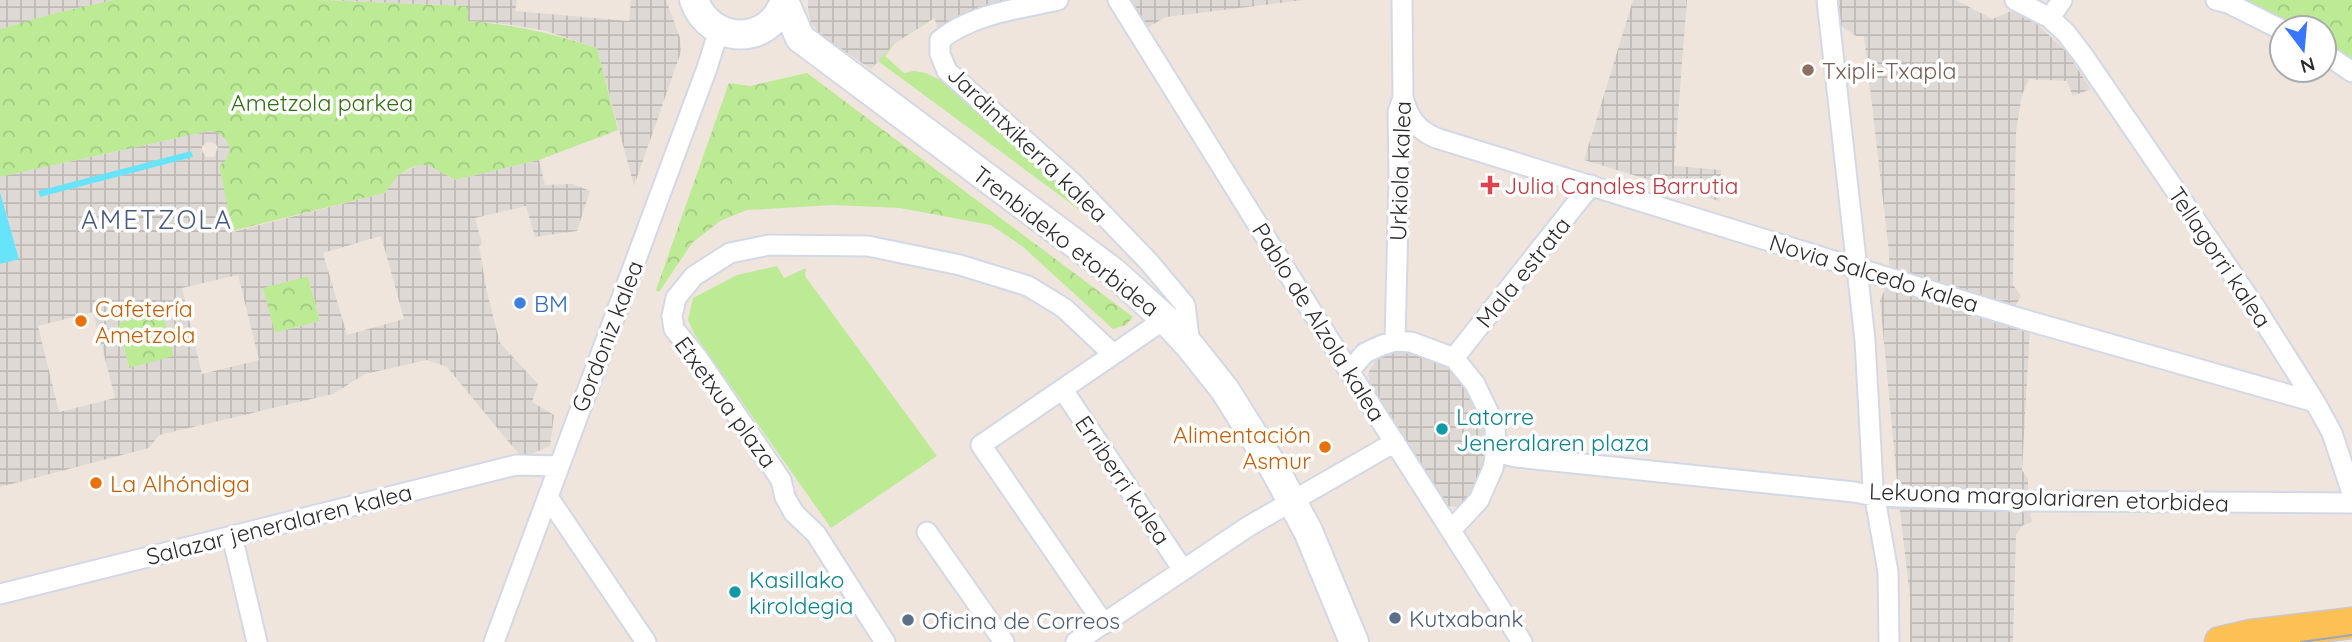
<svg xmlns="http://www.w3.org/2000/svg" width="2352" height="642" viewBox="0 0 2352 642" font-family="Quicksand,sans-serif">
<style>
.grass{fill:#bcea95}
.park{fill:url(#park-crowns)}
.plaza{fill:url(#plaza-grid);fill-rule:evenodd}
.water{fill:#67e4f9}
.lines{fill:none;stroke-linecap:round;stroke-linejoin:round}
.street-casing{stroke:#d2d8e6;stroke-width:23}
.secondary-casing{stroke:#d2d8e6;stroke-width:32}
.primary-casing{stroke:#c8c8c8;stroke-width:33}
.street{stroke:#fff;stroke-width:19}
.secondary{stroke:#fff;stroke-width:28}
.primary{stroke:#fdc054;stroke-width:30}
.tram{stroke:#9fa5b8;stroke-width:2}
.education-dot{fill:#8d6e63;stroke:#fff;stroke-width:2.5}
.health-dot{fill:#e0444e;stroke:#fff;stroke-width:2.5}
.shop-dot{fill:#3f7fe0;stroke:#fff;stroke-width:2.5}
.food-dot{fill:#e8710a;stroke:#fff;stroke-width:2.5}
.culture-dot{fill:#0f9aa8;stroke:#fff;stroke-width:2.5}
.service-dot{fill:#5c6f8a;stroke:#fff;stroke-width:2.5}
.labels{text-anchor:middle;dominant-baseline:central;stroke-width:7;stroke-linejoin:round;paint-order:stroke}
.education-label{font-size:23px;fill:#785e54;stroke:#fff;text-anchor:start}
.park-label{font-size:23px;fill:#337014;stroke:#fff}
.street-label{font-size:23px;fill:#2c2c2c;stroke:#fff}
.health-label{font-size:23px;fill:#be3a42;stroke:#fff;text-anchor:start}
.shop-label{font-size:23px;fill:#366cbe;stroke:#fff;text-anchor:start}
.food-label{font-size:23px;fill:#c56008;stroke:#fff;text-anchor:start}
.culture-label{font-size:23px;fill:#0d838f;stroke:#fff;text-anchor:start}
.service-label{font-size:23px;fill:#4e5e75;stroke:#fff;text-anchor:start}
.quarter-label{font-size:26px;letter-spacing:2px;fill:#485981;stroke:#fff}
</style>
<defs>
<pattern id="park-crowns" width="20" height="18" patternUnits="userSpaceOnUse" patternTransform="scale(1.75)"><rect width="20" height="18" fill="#bcea95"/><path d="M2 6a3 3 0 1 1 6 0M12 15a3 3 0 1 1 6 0" fill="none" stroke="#a2c981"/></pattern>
<pattern id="plaza-grid" width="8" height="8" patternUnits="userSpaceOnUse" patternTransform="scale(1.75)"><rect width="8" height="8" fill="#ded9d4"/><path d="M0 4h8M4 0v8" fill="none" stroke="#bfbab6"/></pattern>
</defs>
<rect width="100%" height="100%" fill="#efe5dd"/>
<path class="grass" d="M935,18L895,43L885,56L904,73L914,71L926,73L950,85L1044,165L1111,233L859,47Z
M777,266L784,278L806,268L805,276L937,456L831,528L695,335L688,320L693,298L737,275Z"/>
<path class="park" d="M113,0H320L468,6V21C516,25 551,33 597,48L618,130L539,160L455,180C420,161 411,158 385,193L232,231L219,165L229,149C226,138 220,134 210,131L0,177V29L51,14Z
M2234,0H2352V67L2324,49V28H2288Z
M807,73L1133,317L1126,325L1113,329L1022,246L991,225L900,208L833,205L747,210L720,221L692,243L659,292L656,290L729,83L750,86Z
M308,276L320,321L275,333L262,288Z
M162,311L174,357L129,368L118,323Z"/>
<path class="plaza" d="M0,0H113L51,14L0,29Z
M320,0H517L515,11L629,21L631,0H666L680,38L681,52L634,186L597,48L546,31L506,24L468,21V6Z
M808,0H1019L974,19L938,28L934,18L895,43L871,69L821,35L811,23L808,11Z
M1124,0H1304L1166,17L1143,30Z
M1633,0H1687L1674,166L1721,170L1719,201L1584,160Z
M1838,0H1956L1992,19L2011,11L2037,24L2065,50L2091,89L2073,96L2067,81L2029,79L2022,95L2016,132L2013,285L2021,296L2014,308L1889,274V252L1864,36H1856L1841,26Z
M210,131L219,133L227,141L230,149L226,160L219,166L233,232L385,193L398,175L419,165H428L455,180L539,160L545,185L573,184L590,191L577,231L535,237L526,206L475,218L482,243L479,246L487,292L500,343L538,384L532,402L554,415L550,446L522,458L447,367L427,360L365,374L333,394L159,435L149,448L0,487V264L19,258L0,192V177ZM208,142L214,143L218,147L214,157H206L202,151V146ZM191,151L192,157L40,197L38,192ZM381,236L404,319L347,335L323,253ZM238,275L259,360L202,374L182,288ZM308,276L320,321L275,333L263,288ZM162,311L174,356L129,368L118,323ZM93,312L115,398L59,412L38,326Z
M1887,285L2030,328L2022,470L2028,479V497L1898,491L1880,300Z
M1413,349L1435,357L1472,391L1485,417L1490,440L1485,467L1476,495L1463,508L1448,506L1431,485L1371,390L1368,373L1375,361L1390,351Z
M1899,503L2029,508L2032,522L2023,525L2016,535L2013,642H1910V597Z"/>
<path class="water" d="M191,151L193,157L40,197L38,191Z
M0,192L19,259L0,264Z"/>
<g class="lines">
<defs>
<path id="street" d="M1058,0C1018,9 972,14 940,40V54L947,71L1072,182L1149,262L1185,305L1190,346
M1118,0L1342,360L1522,642
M1827,0L1865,340L1873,487L1888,572L1889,642
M2015,0L2050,18L2066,33L2085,58L2255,307L2315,402L2332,433L2352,493
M2216,0L2228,3L2282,30
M2050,18L2062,0
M2324,53L2352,72
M1403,98C1409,118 1416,129 1436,138L2022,319L2315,402
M1395,341L1399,179L1398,112L1403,98L1402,0
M1454,358L1591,185
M1349,371L1365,353L1380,346L1395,341L1411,342L1454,358L1475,384L1495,426L1496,452L1493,468L1479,500L1452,529
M1063,390L1183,570
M1496,452L1516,457L1854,492L1874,496L2020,501L2352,503
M548,497L646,642
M927,532L1004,642
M232,536L257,642
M0,594L516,465L559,466
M1104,624L981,445L1165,319
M494,642L707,68L719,30
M885,642L816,534L794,513L785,497L781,480L697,357L674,329L672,316L676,298L694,276L730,253L769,245L868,246L960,265L1028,286L1064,308L1113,354
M1076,642L1249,526L1395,442"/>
<path id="secondary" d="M694,0C710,45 770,47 785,0
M785,3L800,38L1113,272L1165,319L1190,346L1225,390L1275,470L1308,531L1354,642"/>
<path id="primary" d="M2220,642L2251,635L2352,623"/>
</defs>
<use href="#street" class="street-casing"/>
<use href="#secondary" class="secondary-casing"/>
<use href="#primary" class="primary-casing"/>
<use href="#street" class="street"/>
<use href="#secondary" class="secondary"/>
<use href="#primary" class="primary"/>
<path class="tram" d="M2301,642L2352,635"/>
</g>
<circle class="education-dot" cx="1808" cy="70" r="7"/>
<path class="health-dot" d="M1486.5 174.5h7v7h7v7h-7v7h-7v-7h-7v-7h7z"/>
<circle class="shop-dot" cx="520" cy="303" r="7"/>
<g class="food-dot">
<circle cx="81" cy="321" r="7"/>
<circle cx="1325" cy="447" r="7"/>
<circle cx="96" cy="483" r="7"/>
</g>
<g class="culture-dot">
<circle cx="1442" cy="429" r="7"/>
<circle cx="735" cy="592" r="7"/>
</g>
<g class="service-dot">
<circle cx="1395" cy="618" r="7"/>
<circle cx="908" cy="620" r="7"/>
</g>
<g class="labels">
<g class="education-label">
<text x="1822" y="70">Txipli-Txapla</text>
</g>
<g class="park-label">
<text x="322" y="102">Ametzola parkea</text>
</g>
<g class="street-label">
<text transform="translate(1028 144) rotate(44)">Jardintxikerra kalea</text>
<text transform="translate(1400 171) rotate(-88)">Urkiola kalea</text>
<text transform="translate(1066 241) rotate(38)">Trenbideko etorbidea</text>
<text transform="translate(2220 257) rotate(56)">Tellagorri kalea</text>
<text transform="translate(1523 272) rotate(-51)">Mala estrata</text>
<text transform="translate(1874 273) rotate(17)">Novia Salcedo kalea</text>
<text transform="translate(1319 322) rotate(58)">Pablo de Alzola kalea</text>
<text transform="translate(607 336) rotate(-69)">Gordoniz kalea</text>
<text transform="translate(726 402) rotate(54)">Etxetxua plaza</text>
<text transform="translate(1123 480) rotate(56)">Erriberri kalea</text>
<text transform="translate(2049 497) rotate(2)">Lekuona margolariaren etorbidea</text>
<text transform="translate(279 524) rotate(-14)">Salazar jeneralaren kalea</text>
</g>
<g class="health-label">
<text x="1504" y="185">Julia Canales Barrutia</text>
</g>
<g class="shop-label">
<text x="534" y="303">BM</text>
</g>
<g class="food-label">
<text x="95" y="308">Cafetería<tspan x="95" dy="26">Ametzola</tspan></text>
<text x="1311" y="434" text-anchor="end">Alimentación<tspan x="1311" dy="26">Asmur</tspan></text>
<text x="110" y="483">La Alhóndiga</text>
</g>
<g class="culture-label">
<text x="1456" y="416">Latorre<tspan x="1456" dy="26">Jeneralaren plaza</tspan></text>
<text x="749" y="579">Kasillako<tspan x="749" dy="26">kiroldegia</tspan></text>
</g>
<g class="service-label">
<text x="1409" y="618">Kutxabank</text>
<text x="922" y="620">Oficina de Correos</text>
</g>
<g class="quarter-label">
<text x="157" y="219">AMETZOLA</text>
</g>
</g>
<g transform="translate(2303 49) rotate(164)"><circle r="33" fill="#ffffff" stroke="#ababab" stroke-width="2"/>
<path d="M0-5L12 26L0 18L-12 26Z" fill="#3977ff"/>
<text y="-10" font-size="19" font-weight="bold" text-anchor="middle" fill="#2c2c2c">N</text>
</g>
</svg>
